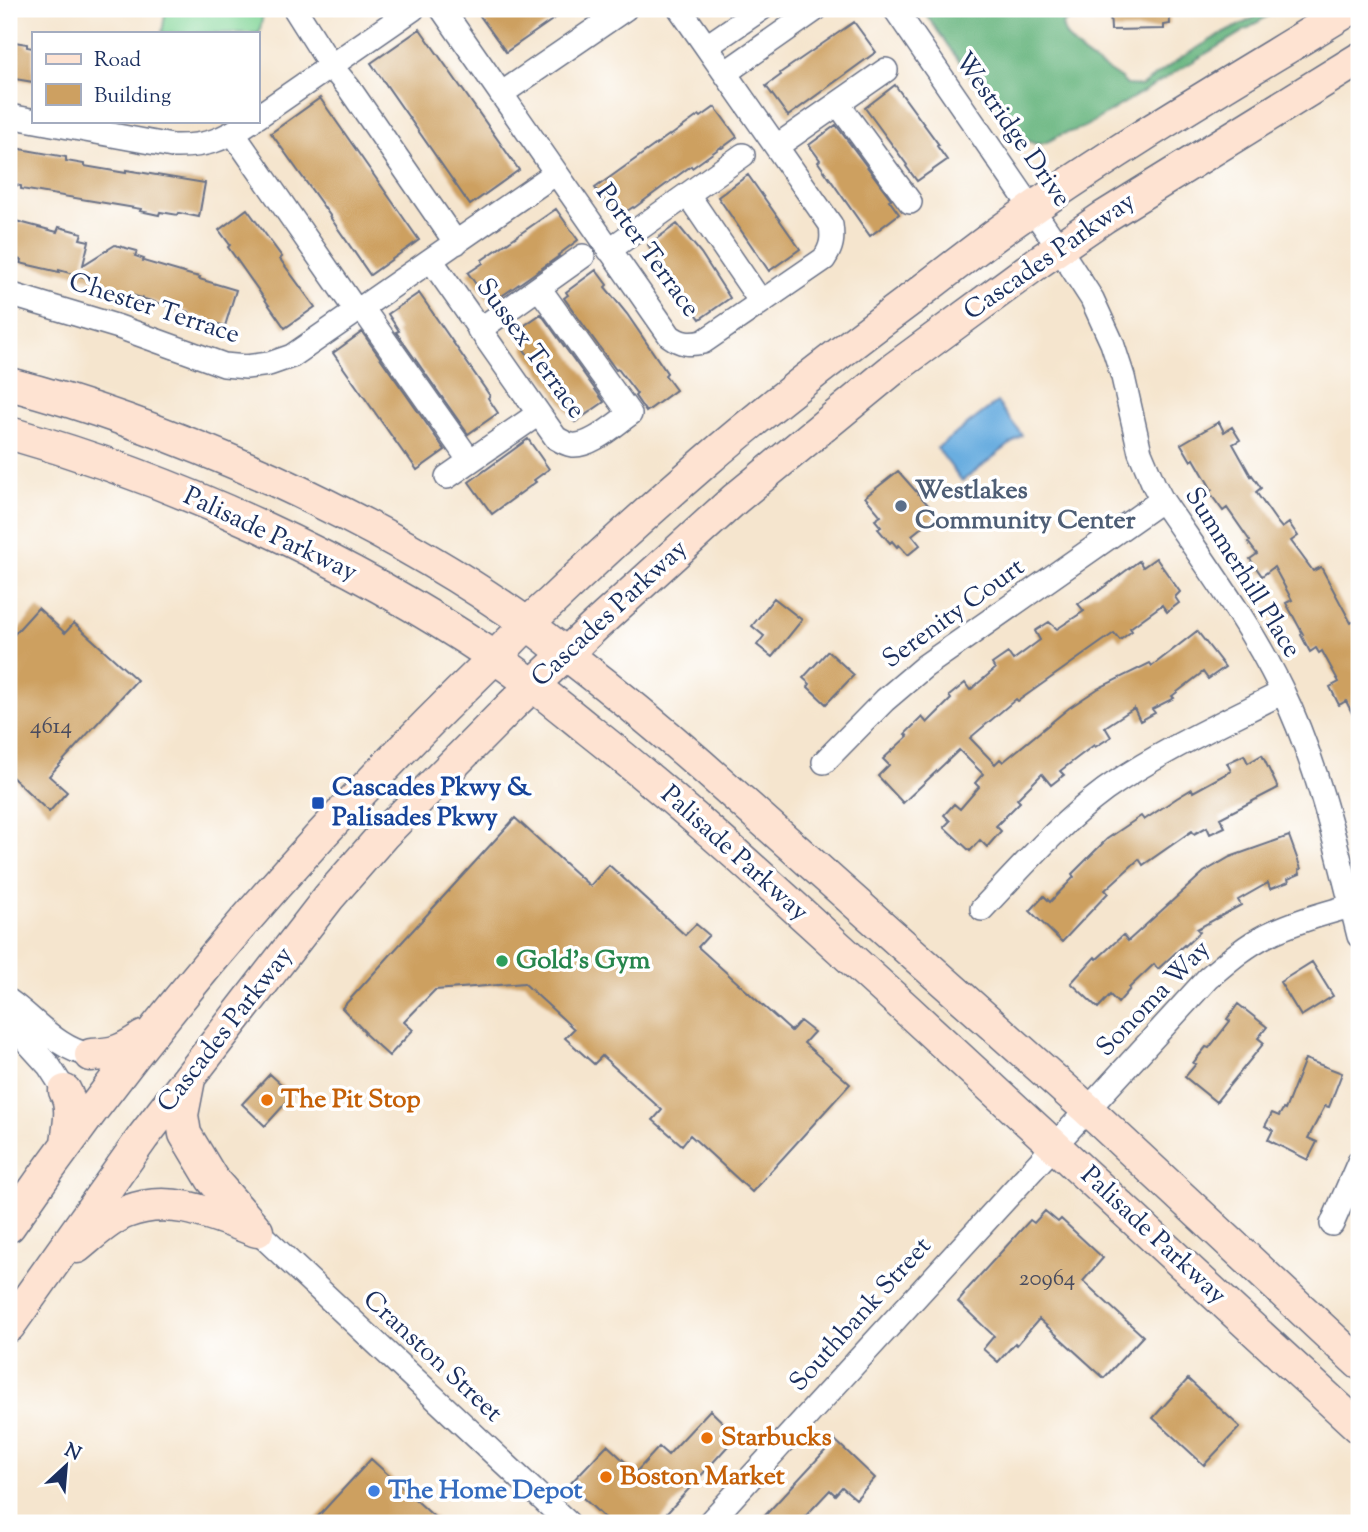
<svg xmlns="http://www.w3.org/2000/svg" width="1368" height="1532" viewBox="0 0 1368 1532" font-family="'Sorts Mill Goudy',serif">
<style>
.green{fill:#82d597;stroke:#4e827a;stroke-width:2}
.forest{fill:#69b680;stroke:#42726f;stroke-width:2}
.water{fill:#6baee0;stroke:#436e9f;stroke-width:2}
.building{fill:#cda061}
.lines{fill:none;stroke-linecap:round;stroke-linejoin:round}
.street-casing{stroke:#676f85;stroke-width:26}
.secondary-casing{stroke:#676f85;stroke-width:35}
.street{stroke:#fff;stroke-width:23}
.secondary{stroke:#fee3d2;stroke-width:32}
.service-dot{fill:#5c6f8a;stroke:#fff;stroke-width:2.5}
.transit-dot{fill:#1a4fb4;stroke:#fff;stroke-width:2.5}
.leisure-dot{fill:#2e9e5b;stroke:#fff;stroke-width:2.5}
.food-dot{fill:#e8710a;stroke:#fff;stroke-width:2.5}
.shop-dot{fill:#3f7fe0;stroke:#fff;stroke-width:2.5}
.labels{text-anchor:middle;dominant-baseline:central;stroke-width:7;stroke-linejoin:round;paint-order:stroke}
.number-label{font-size:23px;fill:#484b5f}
.street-label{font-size:26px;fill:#1b2f5e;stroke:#fff}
.service-label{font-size:26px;font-weight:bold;fill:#4e5e75;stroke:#fff;text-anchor:start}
.transit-label{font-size:26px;font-weight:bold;fill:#164399;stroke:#fff;text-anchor:start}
.leisure-label{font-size:26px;font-weight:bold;fill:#27864d;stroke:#fff;text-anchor:start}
.food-label{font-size:26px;font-weight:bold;fill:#c56008;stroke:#fff;text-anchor:start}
.shop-label{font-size:26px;font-weight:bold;fill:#366cbe;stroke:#fff;text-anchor:start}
</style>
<rect width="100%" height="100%" fill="#fff"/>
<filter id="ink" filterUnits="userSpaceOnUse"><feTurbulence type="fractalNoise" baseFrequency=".0143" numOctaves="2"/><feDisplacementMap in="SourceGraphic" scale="14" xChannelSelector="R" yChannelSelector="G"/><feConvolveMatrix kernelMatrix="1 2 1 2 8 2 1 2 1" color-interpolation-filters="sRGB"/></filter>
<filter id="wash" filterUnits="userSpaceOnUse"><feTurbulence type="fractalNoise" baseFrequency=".00686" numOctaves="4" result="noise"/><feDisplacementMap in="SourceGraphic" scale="28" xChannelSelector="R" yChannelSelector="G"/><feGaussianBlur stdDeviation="1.57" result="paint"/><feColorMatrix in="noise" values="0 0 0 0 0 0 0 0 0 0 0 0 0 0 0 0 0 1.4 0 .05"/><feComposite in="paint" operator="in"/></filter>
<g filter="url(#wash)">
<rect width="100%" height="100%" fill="#f5e5ce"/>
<path class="green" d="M166,9H264L257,45V33H162Z"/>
<path class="forest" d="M922,9H1089L1084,15L1065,22L1062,24C1064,47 1103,66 1121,79L1127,85L1141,86L1182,57L1216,37L1252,19L1266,9H1278L1257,23L1086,126C1079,130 1073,131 1066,133C1057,135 1049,143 1040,144C1027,146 1001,118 993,109Z"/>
<path class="water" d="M997,402L1022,435L962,481L937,448Z"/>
<g id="blocks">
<path class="building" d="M475,9H568L506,52Z
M1110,9H1169L1170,24L1164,25V29L1111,30Z
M854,22L876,52L788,116L766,86L781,75L780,73Z
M420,29L519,170L470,205L371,63Z
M9,41L27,44V47L33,48V82L9,78Z
M895,85L939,145L937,146L947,160L917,181L906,166L907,165L865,108Z
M320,98L419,240L370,275L330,217H331L271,133Z
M715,107L737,137L722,148L721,147L692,168L691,166L634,208L633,207L617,218L595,188L669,135L670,136L699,115L701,117Z
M836,125L891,199L889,200L899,214L870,236L818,162L820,160L809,145Z
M9,147L66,157V161L84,164V166L126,173V170L205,183L199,217L179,213L178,215L160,212L159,215L140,211L141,209L21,189V186L9,184Z
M748,175L800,249L769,271L718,197Z
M247,209L282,257L280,259L315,307L285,328L228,247L230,245L219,230Z
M556,209L578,240L558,255L559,256L545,266L490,304L468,273L483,263L482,260Z
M12,220L57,232L59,227L82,233L80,239L89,241L83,265L115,245L137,251L135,256L144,259L143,261L191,275L200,277L199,279L236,290L225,326L207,321V319L188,314L189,312L94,284L95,280L59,270V272L20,263L21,260L9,257V221H12Z
M677,224L701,253L730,298L700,319L648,245Z
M596,270L607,285L605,287L627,314L667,373L665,375L676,390L646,412L635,396L637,394L618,369L616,370L564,298L568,295L566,292Z
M419,293L490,396L488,398L498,413L468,434L396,332L399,331L388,314Z
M541,314L604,402L575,422L523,348L525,346L515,332Z
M362,332L445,450L417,470L406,454L405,455L333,353Z
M1219,422L1224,432L1232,427L1240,440L1233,444L1251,476L1252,475L1261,488L1256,492L1277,522L1282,528L1289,523L1298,536L1291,541L1313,571L1321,567L1351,623L1359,619V727L1346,701L1339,705L1330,687L1339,682L1322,651L1319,653L1316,648L1310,652L1301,635L1303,634L1286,603L1292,600L1274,567L1262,576L1250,559L1257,554L1248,542L1250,541L1227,508L1223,511L1209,492L1212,490L1194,459L1191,461L1181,444Z
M528,439L549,469L534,480L536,482L492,514L469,482Z
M898,471L937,515L912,535L920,545L908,555L899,545L897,547L892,541L890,543L878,529L881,527L875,520L881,516L865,497Z
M1156,558L1180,592L1175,597L1179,603L1167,612L1162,605L1130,628L1132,631L1120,640L1114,633L1018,701L1016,699L970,738L995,764L1000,759L1003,762L1069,708L1099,688L1150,663L1152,666L1197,631L1225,667L1208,679L1203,672L1172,696L1174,698L1152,709L1155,713L1140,721L1134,708L1105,727L1111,737L1095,747L1094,745L1060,771L1064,775L1051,785L1042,774L1017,799L1020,802L996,826L1001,831L987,847L980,840L970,851L944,827L950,821L944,815L954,804L960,809L979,787L975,783L983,774L959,750L903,803L878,776L889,765L883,759L908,736L905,734L922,717L927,723L951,699L949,696L965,683L970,690L995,669L992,664L1008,653L1013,660L1040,640L1035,631L1049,622L1057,629L1084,611L1078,604L1095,592L1096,593L1139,561L1143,567Z
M774,598L802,620L772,657L757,645L764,636L752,626Z
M38,608L65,633L74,623L137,680L49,776L67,792L49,812L9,774V640Z
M828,651L854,675L826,704L808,687L810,684L803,678Z
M1244,755L1248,763L1262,755L1278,788L1220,818L1225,827L1210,834L1207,827L1194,834L1192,831L1143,865L1139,859L1105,890L1108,893L1062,942L1030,911L1044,896L1050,902L1074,877L1072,874L1107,839L1141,816L1144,820L1177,798L1192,789L1193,792L1231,771L1227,763Z
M515,818L590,886L609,865L685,935L696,924L709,935L698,947L791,1031L800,1021L814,1032L804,1043L850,1084L752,1192L690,1135L682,1145L653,1120L662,1110L602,1056L594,1064L565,1038L574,1029L524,983L435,990L404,1022L413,1030L389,1056L364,1033L365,1032L342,1008Z
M1289,836L1301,869L1299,870L1300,874L1288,879L1289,882L1270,889L1268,883L1238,900L1241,905L1197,929L1200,932L1185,946L1184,945L1158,969L1154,964L1129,988L1130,989L1118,1003L1110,995L1098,1008L1071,983L1095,957L1097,959L1123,935L1128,941L1204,872L1230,857Z
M1312,962L1333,996L1301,1016L1280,982Z
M1238,1004L1267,1027L1258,1038L1264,1043L1216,1102L1185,1077L1196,1064L1193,1063L1206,1047L1209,1048L1230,1021L1227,1019Z
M1305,1059L1342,1073L1329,1107L1325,1106L1308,1138L1317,1142L1308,1160L1268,1140L1273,1130L1265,1126L1272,1113L1279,1116L1283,1109L1285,1110Z
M270,1074L293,1095L265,1126L242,1104Z
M1045,1211L1058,1222L1061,1219L1103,1258L1083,1281L1143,1336L1104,1378L1039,1319L1017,1345L1015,1343L998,1362L983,1349L994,1336L958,1302L964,1295L963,1294L1030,1220L1034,1223Z
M1188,1379L1240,1427L1204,1465L1153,1418Z
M710,1410L737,1436L658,1523H610L569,1485L607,1445L636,1472L659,1447L668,1455Z
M835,1440L875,1478L856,1499L842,1487L835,1495L830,1490L799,1523H758Z
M371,1459L441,1523H312Z"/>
</g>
</g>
<g filter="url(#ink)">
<use href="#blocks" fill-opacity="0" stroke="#676f85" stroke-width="2"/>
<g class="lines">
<defs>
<path id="street" d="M295,9L331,66L349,88L456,243
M442,9L670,336C681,344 689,345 703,342L824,259C832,247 833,239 831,225L680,9
M895,9L1059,248L1092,299L1112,343L1123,377L1140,452L1154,485L1162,500C1204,562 1249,622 1281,688C1319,766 1338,853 1359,936
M707,46L761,9
M725,73L816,9
M501,94L625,9
M838,104L910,202
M9,116L172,146C205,147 224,140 251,121
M257,117L413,9
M233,133L357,312
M777,146L886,70
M688,195L761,302
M609,250L743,155
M431,260L556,438C561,441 566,444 572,445C591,447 615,424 630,414L539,288
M9,294L119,327L224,365L246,367L269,364L292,356L556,173
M362,308L470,461
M479,330L583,256
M447,477L538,414
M824,762L885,700L925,666L1162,500
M982,909C1021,868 1059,824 1105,790C1160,751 1223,723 1283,692
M9,1001C35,1019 58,1050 91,1055
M9,1022L49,1066L65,1091
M1332,1224L1359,1162
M257,1231L568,1523
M709,1523L1208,978C1227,962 1245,946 1267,935C1294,922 1322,914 1351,906"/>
<path id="secondary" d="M9,384C99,407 187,441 272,479C352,516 430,557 503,607C528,623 551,642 575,661C618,694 660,729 701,765L1087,1109L1359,1363
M9,433C176,480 350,560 494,657C527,679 558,705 589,730C698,816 799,912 902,1005C1055,1145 1207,1286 1359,1427
M91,1055C115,1054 122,1051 143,1037
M189,1079L182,1115L185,1134L212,1179L254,1227
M65,1091C74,1107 69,1125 67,1143
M9,1226C149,1022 312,834 490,662C510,642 528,622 549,604C600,555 652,508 705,462C772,404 843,350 914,297C945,273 977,248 1009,225C1118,147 1236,79 1350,9
M77,1247C92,1235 108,1219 126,1212C171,1194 215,1215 257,1231
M9,1326L143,1137L329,897L383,835L512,705L594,627L735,499L892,370L1040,261L1104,217L1359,59"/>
</defs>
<use href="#street" class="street-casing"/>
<use href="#secondary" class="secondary-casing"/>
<use href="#street" class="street"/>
<use href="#secondary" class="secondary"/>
</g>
</g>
<circle class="service-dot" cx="901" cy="506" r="7"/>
<rect class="transit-dot" x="311" y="796" width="14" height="14" rx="3.5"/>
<circle class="leisure-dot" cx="502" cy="961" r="7"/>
<g class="food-dot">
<circle cx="267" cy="1100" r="7"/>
<circle cx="707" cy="1438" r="7"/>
<circle cx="606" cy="1477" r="7"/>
</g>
<circle class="shop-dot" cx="374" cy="1491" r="7"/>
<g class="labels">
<g class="number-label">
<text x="51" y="727">4614</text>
<text x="1047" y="1279">20964</text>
</g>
<g class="street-label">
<text transform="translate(1012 130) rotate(55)">Westridge Drive</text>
<text transform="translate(647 251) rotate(54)">Porter Terrace</text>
<text transform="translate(1050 257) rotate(-35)">Cascades Parkway</text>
<text transform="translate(154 309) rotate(18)">Chester Terrace</text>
<text transform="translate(530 349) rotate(54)">Sussex Terrace</text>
<text transform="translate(270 535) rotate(25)">Palisade Parkway</text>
<text transform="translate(1242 573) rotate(58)">Summerhill Place</text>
<text transform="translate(610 614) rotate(-43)">Cascades Parkway</text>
<text transform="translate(954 614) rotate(-36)">Serenity Court</text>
<text transform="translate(734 854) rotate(42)">Palisade Parkway</text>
<text transform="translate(1154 999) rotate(-46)">Sonoma Way</text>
<text transform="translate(226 1030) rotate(-52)">Cascades Parkway</text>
<text transform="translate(1153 1236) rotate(43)">Palisade Parkway</text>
<text transform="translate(861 1315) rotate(-48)">Southbank Street</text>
<text transform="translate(432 1357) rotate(43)">Cranston Street</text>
</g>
<g class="service-label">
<text x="915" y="491">Westlakes<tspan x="915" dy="30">Community Center</tspan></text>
</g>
<g class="transit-label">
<text x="332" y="788">Cascades Pkwy &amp;<tspan x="332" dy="30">Palisades Pkwy</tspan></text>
</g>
<g class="leisure-label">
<text x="516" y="961">Gold's Gym</text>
</g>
<g class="food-label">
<text x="281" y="1100">The Pit Stop</text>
<text x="721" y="1438">Starbucks</text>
<text x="620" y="1477">Boston Market</text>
</g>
<g class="shop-label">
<text x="388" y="1491">The Home Depot</text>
</g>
</g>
<rect width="1368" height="1532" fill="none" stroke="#fff" stroke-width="35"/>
<rect x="32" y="32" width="228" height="91" fill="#ffffff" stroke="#a4acbf" stroke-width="2"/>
<rect x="46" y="54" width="35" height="10" fill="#fee3d2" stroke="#a4acbf" stroke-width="2"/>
<text x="94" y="66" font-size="21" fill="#1b2f5e">Road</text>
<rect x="46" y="84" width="35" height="21" fill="#cda061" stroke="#a4acbf" stroke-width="2"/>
<text x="94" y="102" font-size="21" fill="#1b2f5e">Building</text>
<g transform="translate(66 1466) rotate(26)" stroke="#ffffff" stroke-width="5" paint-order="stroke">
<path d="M0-5L12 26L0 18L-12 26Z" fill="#1b2f5e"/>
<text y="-10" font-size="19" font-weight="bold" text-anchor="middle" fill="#1b2f5e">N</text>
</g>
</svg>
